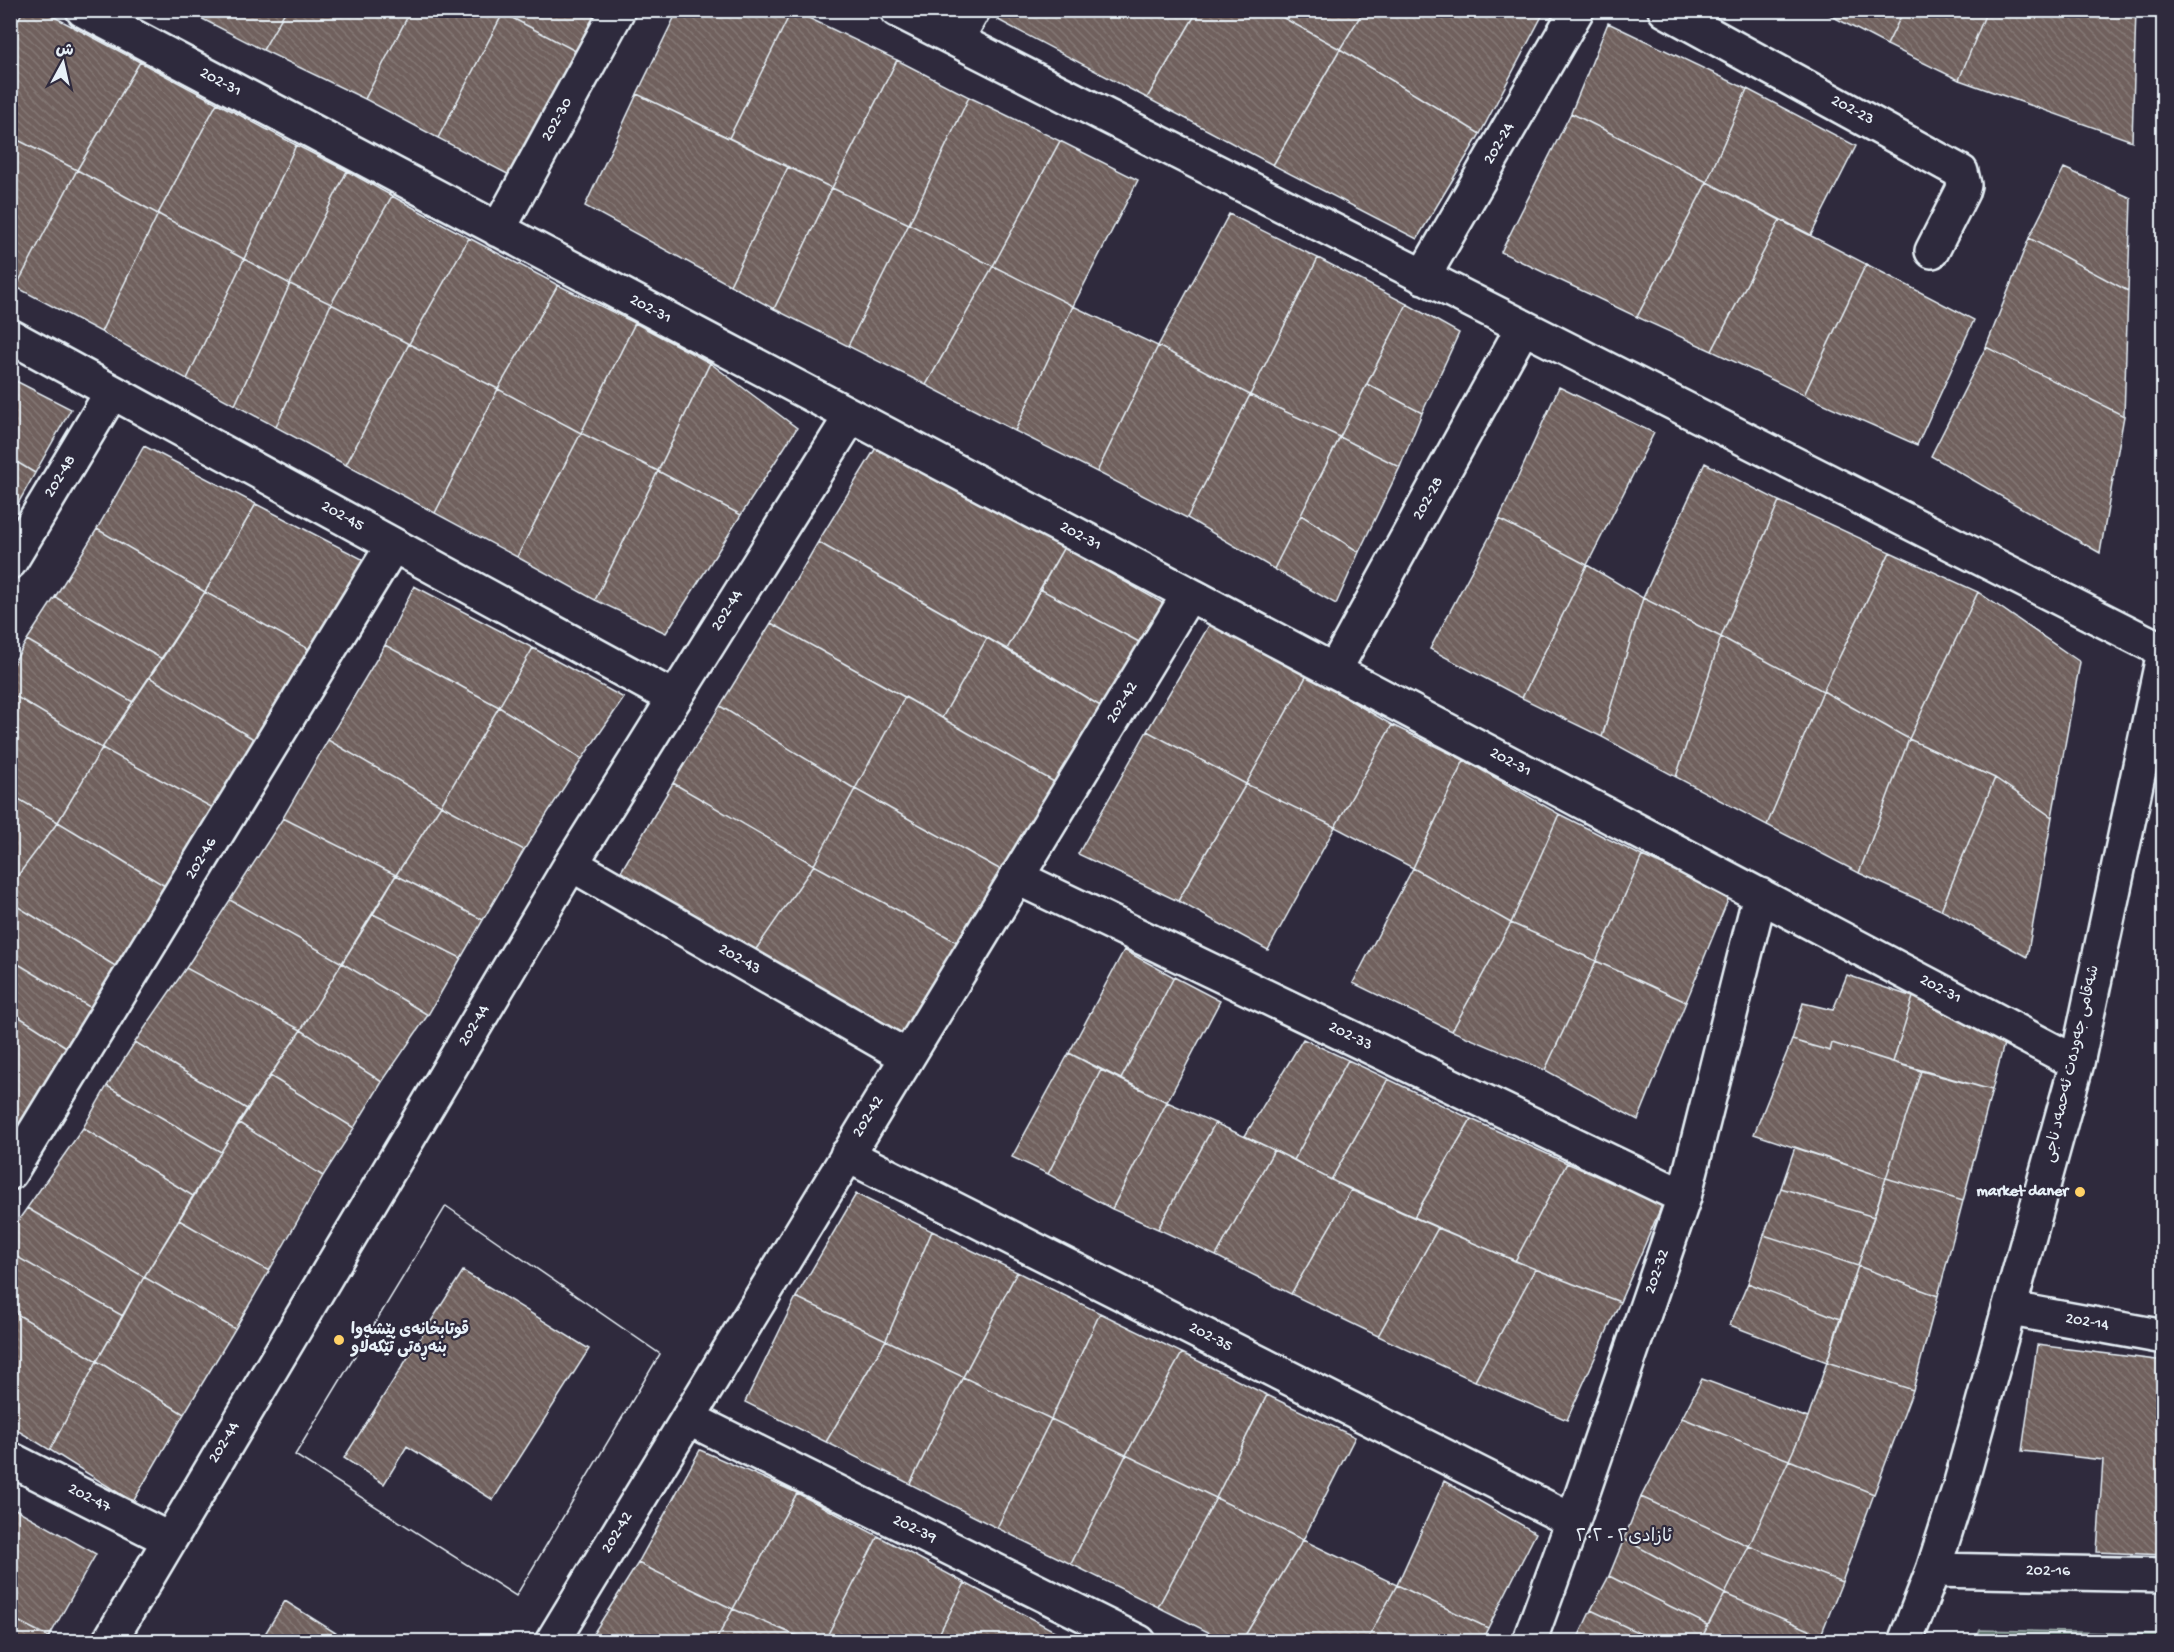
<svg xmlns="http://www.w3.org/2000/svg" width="2174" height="1652" viewBox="0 0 2174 1652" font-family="'Gochi Hand','Playpen Sans Arabic',sans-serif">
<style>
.park{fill:url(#park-tufts);stroke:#a2b0b0;stroke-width:1.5}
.building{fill:url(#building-back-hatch);stroke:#e8f1f8;stroke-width:1.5;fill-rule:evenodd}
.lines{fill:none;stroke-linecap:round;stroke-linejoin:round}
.minor-casing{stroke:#e8f1f8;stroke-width:38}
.minor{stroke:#2f2a3d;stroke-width:33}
.poi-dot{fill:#ffd166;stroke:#2f2a3d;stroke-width:2}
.labels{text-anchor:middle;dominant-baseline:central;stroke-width:4.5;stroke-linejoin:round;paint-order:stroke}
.street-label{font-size:16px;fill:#e8f1f8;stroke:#2f2a3d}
.poi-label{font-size:16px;font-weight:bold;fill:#e8f1f8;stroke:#2f2a3d;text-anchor:end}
.neighbourhood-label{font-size:18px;fill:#e8f1f8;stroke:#2f2a3d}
</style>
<defs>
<pattern id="park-tufts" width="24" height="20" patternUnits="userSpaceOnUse" patternTransform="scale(1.5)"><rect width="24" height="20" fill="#5b6f69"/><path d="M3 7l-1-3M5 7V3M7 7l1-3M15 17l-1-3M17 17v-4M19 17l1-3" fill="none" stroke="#73847f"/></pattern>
<pattern id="building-back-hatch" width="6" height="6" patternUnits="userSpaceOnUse" patternTransform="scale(1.5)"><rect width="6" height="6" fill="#6f615d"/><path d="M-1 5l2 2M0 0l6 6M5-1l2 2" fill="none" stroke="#847875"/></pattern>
</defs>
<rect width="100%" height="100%" fill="#2f2a3d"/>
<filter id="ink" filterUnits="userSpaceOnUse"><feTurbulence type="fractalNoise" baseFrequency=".0167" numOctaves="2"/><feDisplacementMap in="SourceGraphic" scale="12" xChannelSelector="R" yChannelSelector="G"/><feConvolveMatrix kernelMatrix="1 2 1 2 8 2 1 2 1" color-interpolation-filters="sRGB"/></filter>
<g filter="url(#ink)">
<path class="park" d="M1980,1630L2163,1634V1641H1975Z"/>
<path class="building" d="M24,10H41L140,62L77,170L10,136V32Z
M185,10H286L263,50Z
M286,10H411L365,99L263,50Z
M411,10H497L503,13L438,138L365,99Z
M497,10H612L587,57Z
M678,10H792L729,138L637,94Z
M792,10L897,60L832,188L729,138Z
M1004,10H1198L1147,98L998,20Z
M1198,10H1269L1340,49L1273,165L1147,98Z
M1269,10H1364L1340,49Z
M1364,10H1532L1542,16L1480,134L1340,49Z
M1820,10H1904L1887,45Z
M1904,10H1987L1959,80L1887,45Z
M1987,10H2136L2132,141L1959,80Z
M503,13L587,57L521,181L438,138Z
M1608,23L1747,89L1707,182L1571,113Z
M1340,49L1480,134L1417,239L1273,165Z
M897,60L969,97L909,224L832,188Z
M140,62L217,103L158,214L77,170Z
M1747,89L1856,146L1811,235L1707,182Z
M637,94L788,167L730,285L585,206Z
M969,97L1060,141L993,266L909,224Z
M217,103L296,145L244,259L158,214Z
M1571,113L1707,182L1637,317L1501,252Z
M10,136L77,170L16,287L10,284Z
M1060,141L1138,180L1073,306L993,266Z
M296,145L347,171L290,284L244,259Z
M788,167L832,188L774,309L730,285Z
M2064,168L2131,198L2128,291L2029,238Z
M77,170L158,214L101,332L16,287Z
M347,171L392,196L331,304L290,284Z
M1707,182L1780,220L1712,351L1637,317Z
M832,188L909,224L848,346L774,309Z
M392,196L469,238L409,344L331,304Z
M158,214L244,259L187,379L101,332Z
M1229,214L1318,258L1250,395L1158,346Z
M1780,220L1866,264L1804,395L1712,351Z
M909,224L993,266L926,385L848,346Z
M469,238L558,285L498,389L409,344Z
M2029,238L2128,291L2124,416L1986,347Z
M1318,258L1407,304L1340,437L1250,395Z
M244,259L290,284L235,405L187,379Z
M1866,264L1974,320L1917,445L1804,395Z
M993,266L1073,306L1015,431L926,385Z
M290,284L331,304L276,427L235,405Z
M558,285L635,323L581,433L498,389Z
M331,304L409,344L346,465L276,427Z
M1407,304L1459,333L1422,413L1367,384Z
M1073,306L1158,346L1097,472L1015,431Z
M635,323L710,363L658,471L581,433Z
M409,344L498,389L435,513L346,465Z
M1158,346L1250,395L1187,518L1097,472Z
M1986,347L2124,416L2100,553L1931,456Z
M710,363L797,428L741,515L658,471Z
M10,378L71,409L35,473L10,458Z
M1367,384L1422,413L1400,467L1340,437Z
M1559,387L1654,433L1587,565L1499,519Z
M498,389L581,433L517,557L435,513Z
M1250,395L1340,437L1274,569L1187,518Z
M581,433L658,471L595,600L517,557Z
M1340,437L1400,467L1359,552L1301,515Z
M144,446L256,504L205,592L97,529Z
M877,446L1064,547L1007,649L818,542Z
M10,458L35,473L10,518Z
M1705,463L1779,501L1721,637L1643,598Z
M658,471L741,515L666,633L595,600Z
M1779,501L1890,552L1823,691L1721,637Z
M256,504L366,561L314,652L205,592Z
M1301,515L1359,552L1336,604L1274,569Z
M1499,519L1587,565L1522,698L1430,649Z
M97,529L205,592L162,659L55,597Z
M818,542L987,638L942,718L771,623Z
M1064,547L1166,605L1141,643L1040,589Z
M1890,552L1978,592L1909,739L1823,691Z
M1587,565L1643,598L1602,737L1522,698Z
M414,586L533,648L499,707L385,645Z
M1040,589L1141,643L1102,707L1007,649Z
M205,592L314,652L257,741L149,677Z
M1978,592L2080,662L2052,817L1995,778L1909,739Z
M55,597L162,659L133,702L27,640Z
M1643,598L1721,637L1676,777L1602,737Z
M1211,622L1307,675L1246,784L1147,731Z
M771,623L905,697L855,789L720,706Z
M1721,637L1823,691L1767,825L1676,777Z
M987,638L1102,707L1056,783L942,718Z
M27,640L133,702L102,748L10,693V669Z
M385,645L499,707L441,805L328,740Z
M533,648L624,698L582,759L499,707Z
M1307,675L1392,725L1335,827L1246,784Z
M149,677L257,741L213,808L102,748Z
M1823,691L1909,739L1859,873L1767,825Z
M10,693L102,748L58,822L10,794Z
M905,697L1056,783L1001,870L855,789Z
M720,706L855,789L814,865L673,783Z
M499,707L582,759L524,850L441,805Z
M1392,725L1464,760L1413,868L1335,827Z
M1147,731L1246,784L1178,901L1078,854Z
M1909,739L1995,778L1941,910L1859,873Z
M328,740L441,805L396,875L283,818Z
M102,748L213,808L170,889L58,822Z
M1464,760L1559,814L1511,923L1413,868Z
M1995,778L2052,817L2027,957L1941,910Z
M673,783L814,865L754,952L620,873Z
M1246,784L1335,827L1268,950L1178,901Z
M855,789L1001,870L957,942L814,865Z
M10,794L58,822L10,886Z
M441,805L524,850L483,920L396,875Z
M1559,814L1642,856L1596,961L1511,923Z
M283,818L396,875L342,963L230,900Z
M58,822L170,889L122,970L10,902V886Z
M1642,856L1730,895L1686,1002L1596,961Z
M814,865L957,942L903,1034L754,952Z
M1413,868L1511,923L1452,1031L1353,983Z
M396,875L483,920L461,958L373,914Z
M230,900L342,963L301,1030L186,968Z
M10,902L122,970L96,1011L10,959Z
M373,914L461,958L428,1015L342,963Z
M1511,923L1596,961L1545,1070L1452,1031Z
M1124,950L1174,977L1121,1079L1069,1053Z
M10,959L96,1011L71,1050L10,1011Z
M1596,961L1686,1002L1638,1120L1545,1070Z
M342,963L428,1015L382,1082L301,1030Z
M186,968L301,1030L247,1109L135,1042Z
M1847,975L1913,997L1893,1062L1832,1043L1830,1051L1792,1040L1803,1003L1833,1010Z
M1174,977L1220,1001L1167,1102L1121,1079Z
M1913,997L2008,1028L1992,1090L1893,1062Z
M10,1011L71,1050L17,1132L10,1129Z
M301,1030L382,1082L354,1128L270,1076Z
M1303,1039L1348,1060L1294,1160L1245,1136Z
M1792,1040L1830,1051L1832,1043L1921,1071L1886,1178L1754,1134Z
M135,1042L247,1109L221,1152L107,1086Z
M1069,1053L1101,1070L1048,1174L1012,1157Z
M1348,1060L1388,1079L1331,1180L1294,1160Z
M1101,1070L1167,1102L1112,1209L1048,1174Z
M1921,1071L1992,1090L1963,1201L1886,1178Z
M270,1076L354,1128L323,1176L239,1123Z
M1388,1079L1471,1119L1414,1217L1331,1180Z
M107,1086L221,1152L193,1196L83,1128Z
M1167,1102L1215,1123L1158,1229L1112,1209Z
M1471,1119L1567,1163L1515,1261L1414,1217Z
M239,1123L323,1176L269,1271L179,1220Z
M1215,1123L1274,1150L1216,1256L1158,1229Z
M83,1128L193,1196L144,1277L27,1208Z
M1795,1147L1886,1178L1874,1217L1781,1188Z
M1274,1150L1351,1190L1291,1294L1216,1256Z
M1567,1163L1662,1205L1620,1302L1515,1261Z
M1886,1178L1963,1201L1938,1296L1858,1266Z
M1781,1188L1874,1217L1858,1266L1764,1235Z
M1351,1190L1438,1228L1378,1336L1291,1294Z
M856,1194L932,1231L886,1340L796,1297Z
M446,1206L660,1354L516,1596L295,1455ZM463,1271L589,1349L493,1500L407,1446L384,1484L344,1458Z
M446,1206L660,1354L516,1596L295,1455Z
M27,1208L144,1277L123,1316L10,1253V1232Z
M179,1220L269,1271L235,1329L144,1277Z
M1438,1228L1535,1269L1475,1381L1378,1336Z
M932,1231L1017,1272L963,1377L886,1340Z
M1764,1235L1858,1266L1840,1319L1748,1283Z
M10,1253L123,1316L97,1361L10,1310Z
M1858,1266L1938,1296L1913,1390L1827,1362Z
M1535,1269L1620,1302L1567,1420L1475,1381Z
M1017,1272L1100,1313L1051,1419L963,1377Z
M144,1277L235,1329L184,1414L97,1361Z
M1748,1283L1840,1319L1827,1362L1730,1325Z
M796,1297L886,1340L826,1442L745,1402Z
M10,1310L97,1361L50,1450L10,1426Z
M1100,1313L1182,1353L1126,1455L1051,1419Z
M886,1340L963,1377L910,1484L826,1442Z
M2037,1345L2164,1361V1555L2097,1552L2103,1460L2022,1451Z
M1182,1353L1267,1395L1216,1498L1126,1455Z
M97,1361L184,1414L133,1502L50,1450Z
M1827,1362L1913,1390L1874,1494L1789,1460L1808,1418Z
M963,1377L1051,1419L997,1528L910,1484Z
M1702,1379L1808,1418L1789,1460L1682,1418Z
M1267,1395L1355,1437L1303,1540L1216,1498Z
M1682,1418L1789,1460L1749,1546L1641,1497Z
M1051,1419L1126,1455L1071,1564L997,1528Z
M700,1450L797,1493L733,1609L638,1563Z
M1126,1455L1216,1498L1158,1607L1071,1564Z
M1789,1460L1874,1494L1842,1582L1749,1546Z
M1444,1481L1536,1533L1488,1628L1397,1585Z
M797,1493L878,1536L824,1642H812L733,1609Z
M1641,1497L1749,1546L1725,1594L1624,1539Z
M1216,1498L1303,1540L1241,1642H1228L1158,1607Z
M10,1506L96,1554L49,1637L10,1617Z
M878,1536L965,1583L935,1642H824Z
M1624,1539L1725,1594L1708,1625L1609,1576Z
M1303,1540L1397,1585L1366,1642H1241Z
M1749,1546L1842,1582L1821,1635L1725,1594Z
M638,1563L733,1609L715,1642H588Z
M1609,1576L1708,1625L1700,1642H1658L1591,1610Z
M965,1583L1060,1634L1056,1642H935Z
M1397,1585L1488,1628L1481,1642H1366Z
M1725,1594L1821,1635L1819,1642L1700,1641Z
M285,1601L350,1642H260Z
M733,1609L812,1642H715Z
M1591,1610L1658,1642H1576Z
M10,1617L49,1637L46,1642H10Z
M1060,1634L1073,1642H1056Z"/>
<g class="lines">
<defs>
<path id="minor" d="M83,10L2077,1063
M897,10L2164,651
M1665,10L1961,172L1964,185L1962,192L1932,251
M956,40L973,10
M498,230L618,10
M1423,277L1577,10
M10,336L674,698
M10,562L112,392
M1334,671L1523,327
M571,864L906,1056
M1016,877L1684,1197
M847,1155L1573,1521
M10,1173L393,545
M2011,1309L2164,1337
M688,1418L1139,1642
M10,1459L168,1539
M1933,1570L2164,1575
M109,1642L571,864L851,416
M552,1642L1189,594
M1529,1642L1573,1521L1684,1197L1760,895
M1905,1642L1933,1570L1960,1486L2077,1063L2164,652"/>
</defs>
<use href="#minor" class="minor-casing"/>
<use href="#minor" class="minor"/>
</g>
</g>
<g class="poi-dot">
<circle cx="2080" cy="1192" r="6"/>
<circle cx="339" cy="1340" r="6"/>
</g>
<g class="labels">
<g class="street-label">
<text transform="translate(220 83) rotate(28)">202-31</text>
<text transform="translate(1852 111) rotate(28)">202-23</text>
<text transform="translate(558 120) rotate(-61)">202-30</text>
<text transform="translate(1500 144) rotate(-60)">202-24</text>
<text transform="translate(650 310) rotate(28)">202-31</text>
<text transform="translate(61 477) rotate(-59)">202-48</text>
<text transform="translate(1429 499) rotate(-61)">202-28</text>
<text transform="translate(342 517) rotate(29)">202-45</text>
<text transform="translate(1080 537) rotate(28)">202-31</text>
<text transform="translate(728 611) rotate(-58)">202-44</text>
<text transform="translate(1123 703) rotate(-59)">202-42</text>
<text transform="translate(1510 763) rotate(28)">202-31</text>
<text transform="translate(202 859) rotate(-59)">202-46</text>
<text transform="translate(739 960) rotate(30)">202-43</text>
<text transform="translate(1940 990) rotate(28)">202-31</text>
<text transform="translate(475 1026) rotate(-59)">202-44</text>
<text transform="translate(1350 1037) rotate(26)">202-33</text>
<text transform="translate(2073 1064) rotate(-77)">شەقامی جەودەت ئەحمەد ناجی</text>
<text transform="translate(869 1117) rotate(-59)">202-42</text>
<text transform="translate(1658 1272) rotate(-71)">202-32</text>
<text transform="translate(2087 1323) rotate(10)">202-14</text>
<text transform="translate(1210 1338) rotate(27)">202-35</text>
<text transform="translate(225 1443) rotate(-59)">202-44</text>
<text transform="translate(89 1499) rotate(27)">202-47</text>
<text transform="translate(914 1530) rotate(26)">202-39</text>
<text transform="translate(618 1533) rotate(-59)">202-42</text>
<text transform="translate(2048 1572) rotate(1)">202-16</text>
</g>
<g class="poi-label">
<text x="2068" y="1192">market daner</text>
<text x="351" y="1331" text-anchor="start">قوتابخانەی پێشەوا<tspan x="351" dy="18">بنەڕەتی تێکەڵاو</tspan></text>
</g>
<g class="neighbourhood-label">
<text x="1624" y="1537">ئازادی٢ - ٢٠٢</text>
</g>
</g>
<rect width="2174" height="1652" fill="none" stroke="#2f2a3d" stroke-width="36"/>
<rect x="18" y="18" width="2138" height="1616" fill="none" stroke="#e8f1f8" stroke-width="2" filter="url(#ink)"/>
<g transform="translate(63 63) rotate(8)" stroke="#2f2a3d" stroke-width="4.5" paint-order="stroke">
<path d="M0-4.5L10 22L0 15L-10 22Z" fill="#e8f1f8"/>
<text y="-9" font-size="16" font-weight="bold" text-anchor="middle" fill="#e8f1f8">ش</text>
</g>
</svg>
